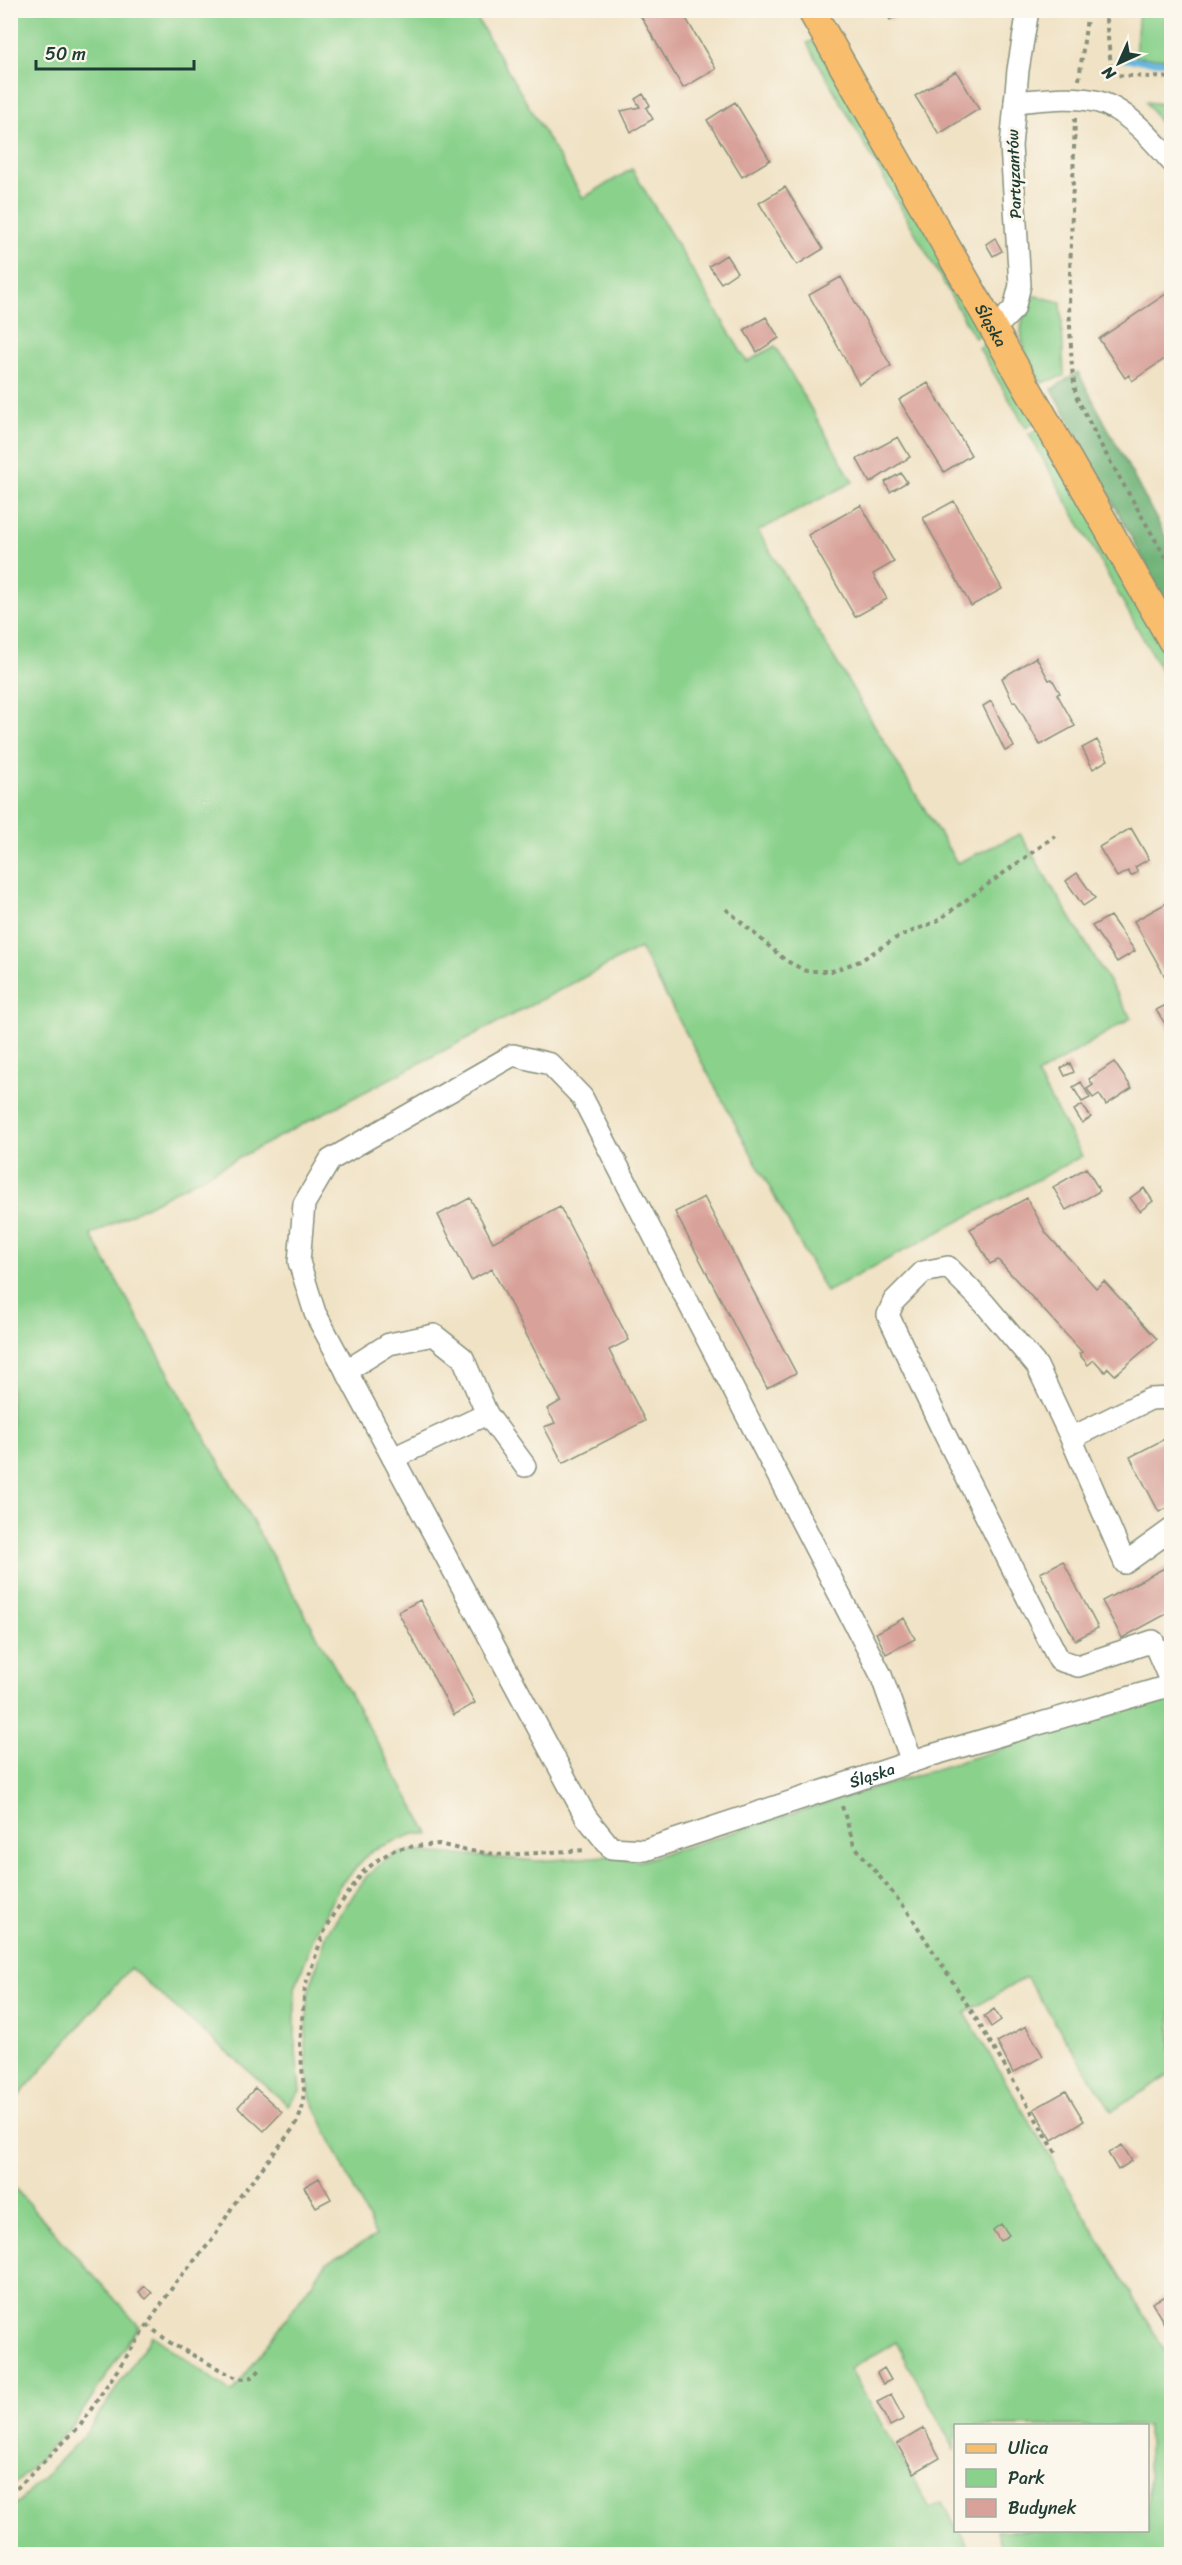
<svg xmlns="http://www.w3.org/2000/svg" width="1182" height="2565" viewBox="0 0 1182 2565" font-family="Sriracha,sans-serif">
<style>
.green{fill:#8ad18c;stroke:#548760;stroke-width:1.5}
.forest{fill:#6fb378;stroke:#477856;stroke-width:1.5}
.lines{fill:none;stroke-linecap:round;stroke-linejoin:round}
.stream{stroke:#65b5e0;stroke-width:6}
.building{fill:#d8a199}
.minor-casing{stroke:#88907c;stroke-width:24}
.major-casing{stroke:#88907c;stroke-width:30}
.path{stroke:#88907c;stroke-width:4;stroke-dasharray:4.5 4.5;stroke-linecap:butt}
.minor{stroke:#fff;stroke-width:21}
.major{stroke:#f9be6d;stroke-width:27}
.labels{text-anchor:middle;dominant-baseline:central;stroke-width:6;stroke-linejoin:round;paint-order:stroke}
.street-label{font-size:16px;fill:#1f3d34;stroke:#fbf7ec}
</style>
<rect width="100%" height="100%" fill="#fbf7ec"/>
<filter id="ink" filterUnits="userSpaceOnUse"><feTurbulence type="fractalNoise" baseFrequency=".0167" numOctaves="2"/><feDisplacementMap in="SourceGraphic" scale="12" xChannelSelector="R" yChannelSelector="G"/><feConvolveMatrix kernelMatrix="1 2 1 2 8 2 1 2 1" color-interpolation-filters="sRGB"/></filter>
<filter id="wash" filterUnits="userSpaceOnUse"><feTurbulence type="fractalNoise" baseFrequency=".008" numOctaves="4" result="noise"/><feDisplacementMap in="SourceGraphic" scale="24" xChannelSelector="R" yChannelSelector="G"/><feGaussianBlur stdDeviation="1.35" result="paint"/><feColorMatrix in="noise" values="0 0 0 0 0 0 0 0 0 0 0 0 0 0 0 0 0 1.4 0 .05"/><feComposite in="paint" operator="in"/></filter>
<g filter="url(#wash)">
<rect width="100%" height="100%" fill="#f0e2c5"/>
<path class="green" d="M11,10L485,11L476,17L583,198L632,169L747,362L775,346L853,482L758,531L957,863L1020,834L1131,1018L1037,1075L1082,1156L826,1292L640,948L91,1235L429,1834H414L372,1850L340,1885L315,1934L295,1988V2042L300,2091L288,2105L130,1968L11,2105Z
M1139,11H1171V59L1135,57Z
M818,38L985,330L975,338L807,43Z
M1146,102L1171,105V139Z
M1031,295L1061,302L1064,376L1041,383C1031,363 1016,342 1023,318C1025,310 1030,304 1031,295Z
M991,339L1038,419L1026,428L979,348Z
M1042,427L1171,657V688L1029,434Z
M1171,1696V2074L1112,2111L1026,1977L965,2013L1171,2361V2554H1003L997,2531L1148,2530V2426H956L955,2450L896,2342L850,2369L930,2508L943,2503L955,2525L956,2530L959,2531L972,2554H11V2507L20,2501L88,2431L152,2335L232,2393L327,2262L376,2236L310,2096L305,2046L309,1991L327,1933L366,1877L382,1862L396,1854L411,1851L538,1861L608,1856L640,1861Z
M11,2184L139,2326L76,2421L11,2488Z"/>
<path class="forest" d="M1078,372L1171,547V611L1052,389Z"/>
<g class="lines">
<path class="stream" d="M1119,59L1172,63"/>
</g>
<g id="blocks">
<path class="building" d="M637,10H681L716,69L683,88Z
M884,10H906L890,20Z
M956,71L979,109L939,134L915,96Z
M643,94L650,105L646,108L653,119L631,132L621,111L640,107L635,99Z
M735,102L770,160L742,177L707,120Z
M785,187L823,249L797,265L759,203Z
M995,238L1002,251L993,256L986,244Z
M726,255L737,272L721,283L709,266Z
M841,277L891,366L859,384L809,295Z
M1172,290V354L1132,381L1129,375L1125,378L1099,339Z
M766,317L779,338L757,352L744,330Z
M928,383L971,455L944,472L899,400Z
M898,437L910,457L870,483L857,459Z
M901,473L907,482L890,492L885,482Z
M954,501L1002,589L971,606L923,518Z
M861,505L894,562L873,574L887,599L855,617L808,535Z
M1036,657L1049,680L1052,679L1060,693L1057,694L1075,726L1040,745L1015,701L1013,702L1002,678Z
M991,701L1014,747L1005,751L983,706Z
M1097,740L1108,760L1093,769L1082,748Z
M1131,828L1149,859L1135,867L1138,872L1131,876L1128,871L1117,877L1099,847Z
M1077,873L1095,898L1083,906L1066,881Z
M1172,900V989L1134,921Z
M1110,916L1135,951L1117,962L1092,926Z
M1172,1002V1034L1156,1010Z
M1114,1062L1132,1088L1106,1105L1099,1094L1093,1098L1087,1089L1093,1085L1089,1079Z
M1070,1063L1074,1072L1065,1076L1061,1068Z
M1081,1082L1090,1098L1082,1102L1073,1087Z
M1082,1105L1091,1117L1082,1123L1074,1110Z
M1086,1168L1100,1191L1066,1210L1053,1187Z
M1144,1188L1153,1201L1140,1211L1130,1198Z
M704,1197L796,1373L767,1388L675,1212Z
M470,1198L493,1242L560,1207L629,1340L609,1350L645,1421L563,1463L544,1427L555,1423L547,1409L561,1401L492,1269L471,1280L438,1215Z
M1027,1198L1046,1233L1096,1288L1104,1281L1157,1339L1115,1375L1108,1368L1105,1372L1094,1360L1088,1365L1079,1354L1082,1352L998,1260L990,1264L970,1229Z
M1172,1435V1506L1159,1512L1130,1457Z
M1063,1561L1098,1628L1075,1640L1040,1573Z
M1172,1564V1611L1122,1638L1102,1601Z
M420,1600L475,1703L454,1715L398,1612Z
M904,1618L915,1639L886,1654L876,1633Z
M994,2009L1001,2020L991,2027L984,2016Z
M1026,2026L1043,2056L1013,2073L997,2042Z
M255,2088L282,2112L264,2131L238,2107Z
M1066,2091L1084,2121L1052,2140L1034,2109Z
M1122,2145L1132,2161L1118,2170L1108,2153Z
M319,2178L331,2199L316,2207L304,2187Z
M1001,2224L1009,2235L1000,2241L993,2230Z
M145,2286L152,2293L146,2299L139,2292Z
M1172,2292V2328L1168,2330L1152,2303Z
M884,2368L891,2380L883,2384L877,2373Z
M891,2395L904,2419L890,2426L877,2402Z
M924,2428L940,2458L914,2473L897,2444Z"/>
</g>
</g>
<g filter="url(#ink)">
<use href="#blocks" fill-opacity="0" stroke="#88907c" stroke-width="1.5"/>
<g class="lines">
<defs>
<g id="minor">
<path d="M1015,102C1041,100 1069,95 1095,101C1126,108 1152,139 1172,162"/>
<path d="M994,329L1014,309L1020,285L1011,146L1018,70L1028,10"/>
<path d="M346,1371L389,1344L434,1335L463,1358L487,1414L525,1466"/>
<path d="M1172,1398L1150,1399L1071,1438L1125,1563L1172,1529"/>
<path d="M1071,1438L1037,1366L984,1303L948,1267L923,1272L894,1301L888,1315L941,1427L1059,1660L1078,1666L1153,1641L1172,1685"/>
<path d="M393,1458L487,1414"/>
<path id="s1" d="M912,1762L881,1675L582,1097L550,1064L513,1055L330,1160L304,1204L299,1262L315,1313L586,1817L611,1848L645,1850L932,1755L1172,1685"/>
</g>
<g id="major">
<path id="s2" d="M811,10L1172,641"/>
</g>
</defs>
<use href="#minor" class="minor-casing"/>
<use href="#major" class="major-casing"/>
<path class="path" d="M1105,10L1112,75L1172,78
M1079,80L1088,10
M1075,118L1069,305L1072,369L1076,396L1102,447L1172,569
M726,909L785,960L806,971H832L860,961L896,938L937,921L1055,836
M842,1806L854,1845L908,1912L974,2015L1058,2156
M147,2325L172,2344L236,2378C248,2380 254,2378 261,2368
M10,2495L80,2426L176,2282L213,2239L234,2204L295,2126L302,2111L304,2090L300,2044L305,1987L323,1934L339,1906L363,1872L379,1859L396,1849L416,1846L439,1844L463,1850L503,1855L586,1850"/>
<use href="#minor" class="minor"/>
<use href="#major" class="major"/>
</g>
</g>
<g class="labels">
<g class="street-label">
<text transform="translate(1014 174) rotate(-92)">Partyzantów</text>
<text stroke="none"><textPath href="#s2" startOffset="363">Śląska</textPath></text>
<text stroke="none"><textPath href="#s1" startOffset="2086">Śląska</textPath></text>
</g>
</g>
<rect width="1182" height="2565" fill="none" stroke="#fbf7ec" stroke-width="36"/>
<rect x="954" y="2424" width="195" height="108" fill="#fbf7ec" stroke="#a3ada2" stroke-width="1.5"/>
<rect x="966" y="2444" width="30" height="9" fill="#f9be6d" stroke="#a3ada2" stroke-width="1.5"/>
<text x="1008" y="2454" font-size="18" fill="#1f3d34">Ulica</text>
<rect x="966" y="2469" width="30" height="18" fill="#8ad18c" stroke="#a3ada2" stroke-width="1.5"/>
<text x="1008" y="2484" font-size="18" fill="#1f3d34">Park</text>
<rect x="966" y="2499" width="30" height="18" fill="#d8a199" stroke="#a3ada2" stroke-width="1.5"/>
<text x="1008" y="2514" font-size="18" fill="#1f3d34">Budynek</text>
<g transform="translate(1119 63) rotate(225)" stroke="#fbf7ec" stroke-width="4.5" paint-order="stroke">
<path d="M0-4.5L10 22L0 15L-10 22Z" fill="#1f3d34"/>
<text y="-9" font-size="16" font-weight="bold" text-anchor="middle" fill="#1f3d34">N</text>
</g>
<path d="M36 60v9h158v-9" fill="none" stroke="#1f3d34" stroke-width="3"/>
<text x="45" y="60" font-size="18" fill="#1f3d34" stroke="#fbf7ec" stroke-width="4.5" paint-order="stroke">50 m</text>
</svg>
